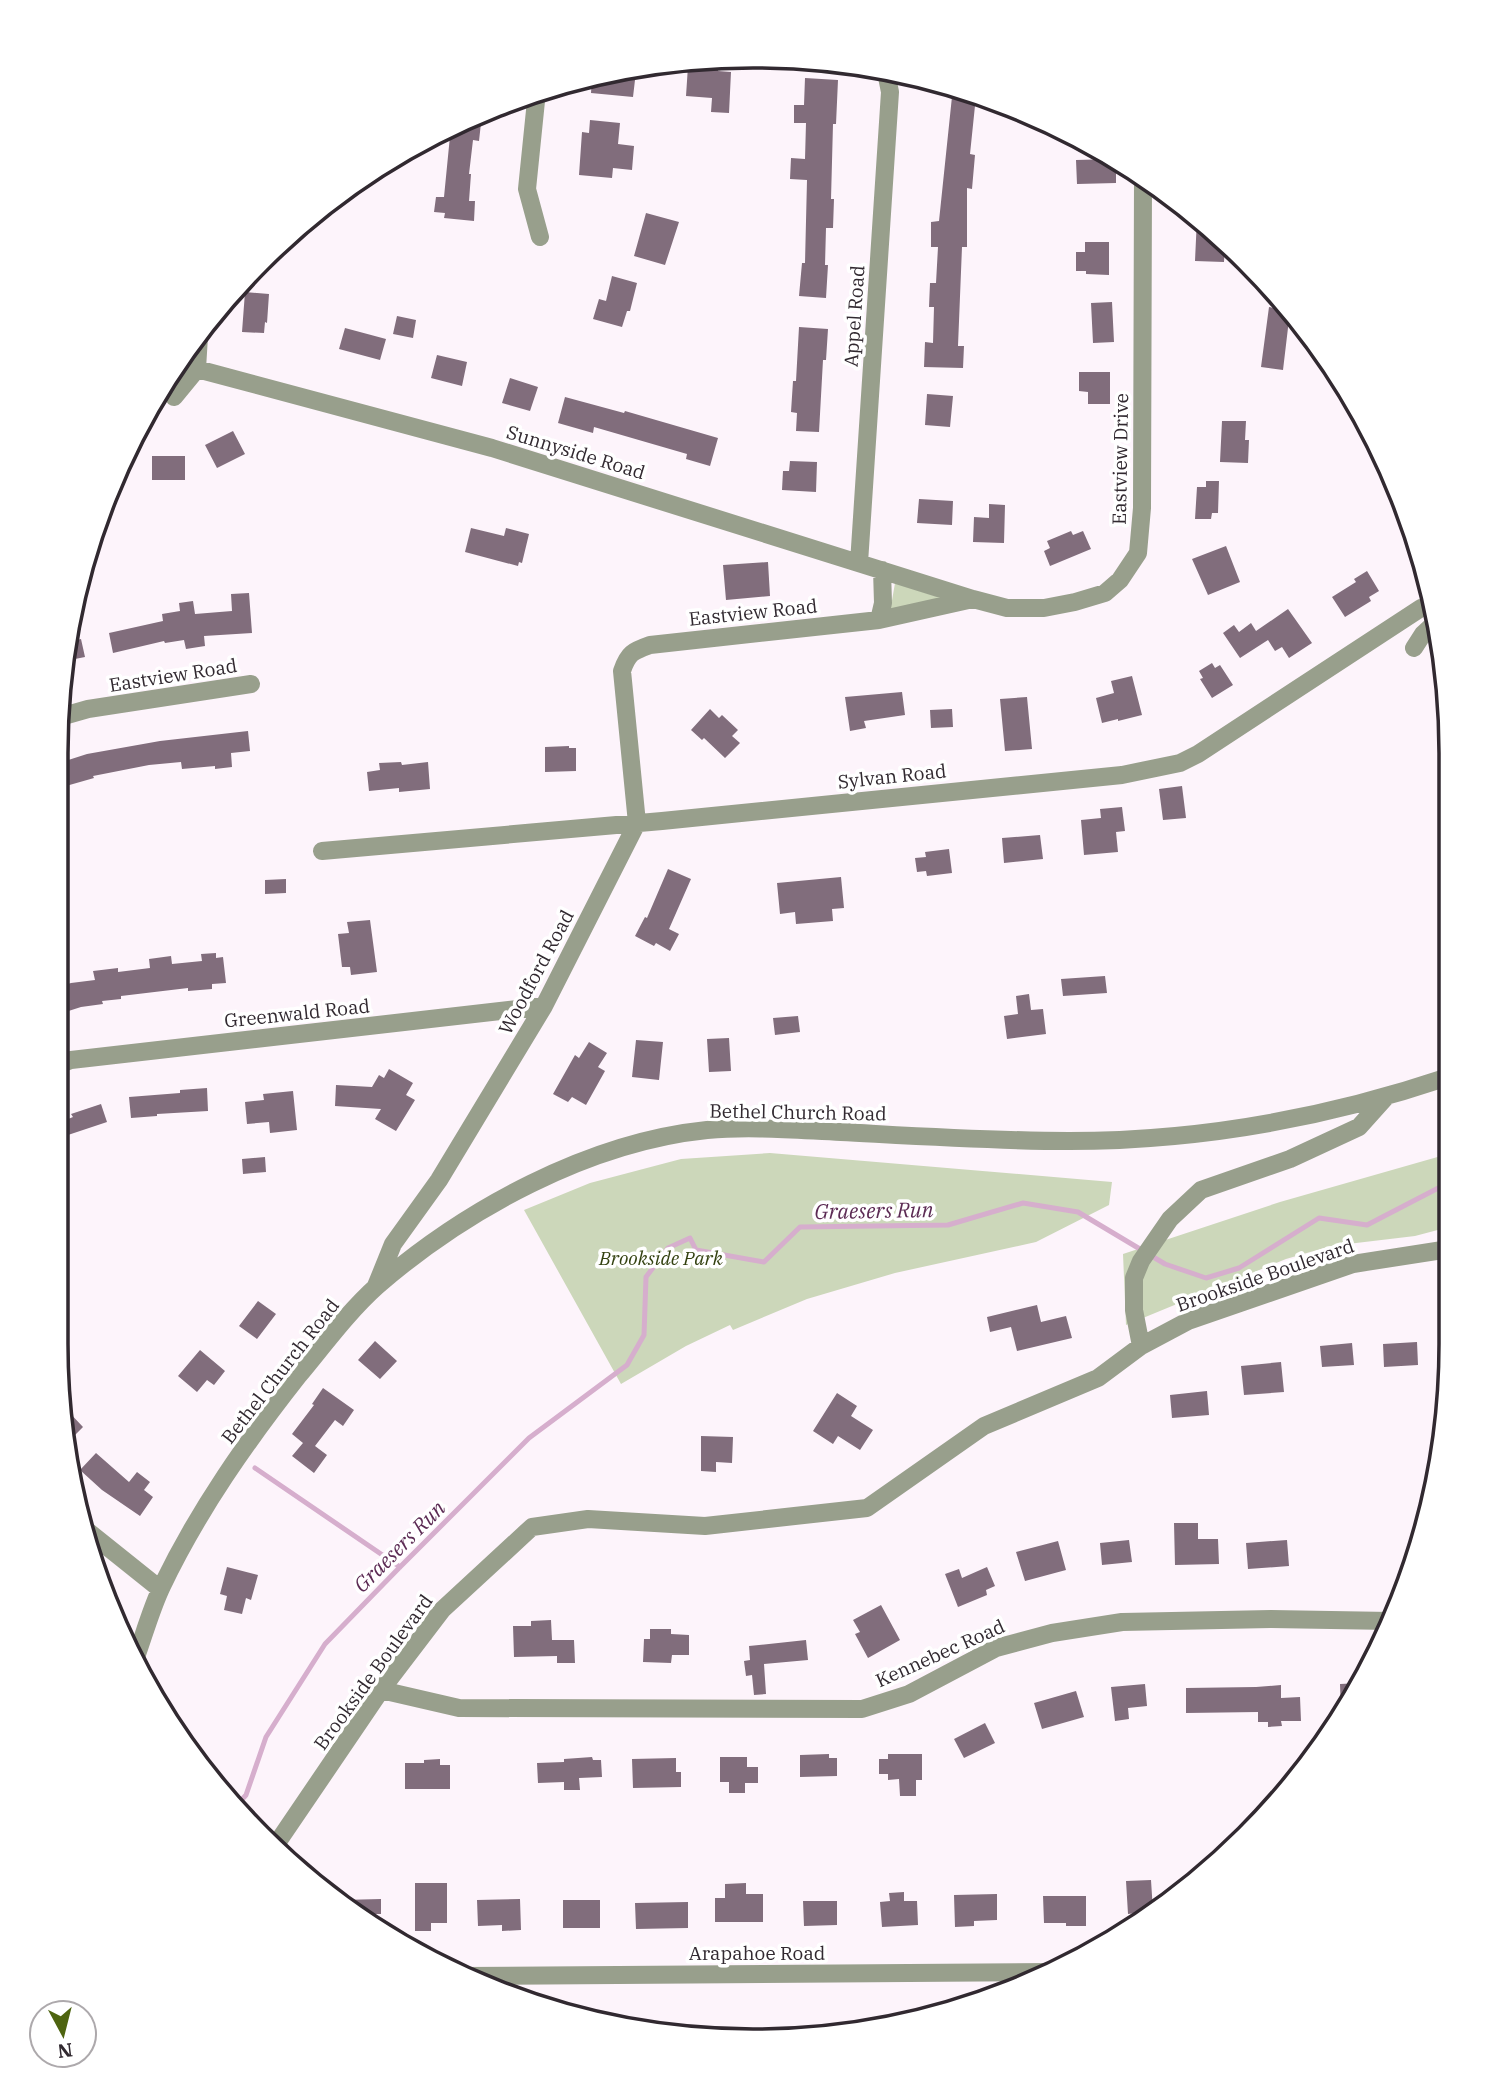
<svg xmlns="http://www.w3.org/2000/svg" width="1507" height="2097" viewBox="0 0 1507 2097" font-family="'IBM Plex Serif',serif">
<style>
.green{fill:#ccd7ba}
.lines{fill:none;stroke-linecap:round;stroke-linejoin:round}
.stream{stroke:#d6aecd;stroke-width:5}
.building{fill:#816d7c}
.minor{stroke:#989f8c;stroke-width:18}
.labels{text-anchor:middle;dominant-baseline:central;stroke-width:7;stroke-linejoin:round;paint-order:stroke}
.street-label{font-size:19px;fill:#312930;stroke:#fff}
.park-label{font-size:19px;font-style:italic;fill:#334110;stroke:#fff}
.water-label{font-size:21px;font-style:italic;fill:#5c2b54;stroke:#fff}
.rim{fill:none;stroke:#312930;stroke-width:3.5}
</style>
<rect width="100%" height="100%" fill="#fdf4fb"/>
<path class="green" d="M895,583L948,600L890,612Z
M1448,1152L1449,1227L1415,1236L1331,1246L1286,1259L1126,1325L1123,1254L1280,1202L1441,1156Z
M770,1153L1112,1182L1109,1205L1036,1242L895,1273L807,1299L733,1330L730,1325L686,1346L621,1384L524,1210L590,1183L681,1159Z"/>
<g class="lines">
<path class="stream" d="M255,1468L400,1567
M238,1804L246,1795L266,1737L325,1644L400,1567L529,1438L627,1365L644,1335L646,1277L668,1248L690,1238L696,1250L764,1262L800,1227L948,1225L1023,1203L1078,1212L1165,1264L1206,1278L1239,1268L1319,1218L1367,1225L1448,1183"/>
</g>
<path class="building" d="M688,66L718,67V71L731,72L729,113L711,112L712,98L686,96Z
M619,72L618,78L635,80L633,97L591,93L592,78Z
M805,78L838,80L836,124H833L831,199H834L833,228H826L825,265H828L826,298L799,296L802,263H805L807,180L790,179L791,158L805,159L806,123H794V105H804Z
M953,87L976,96L970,154L975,155L972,189L967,188V247H962L958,346H964L963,368L924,367L925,342L933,343L934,307H929L930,283H936L938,247H931V222L939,221Z
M482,114L479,141L473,140L469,174H471L469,201H475L474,221L444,218L445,213L434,212L436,197H444L450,136L456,137L458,125Z
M590,120L620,123L618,144L634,146L632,170L613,168L612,178L579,175L582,132L589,133Z
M1112,159L1116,161V183L1077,184L1076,160Z
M646,213L679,222L665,265L634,256Z
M1197,218L1225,244L1224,262L1195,261Z
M1085,242H1109V275L1086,274V271H1076V252H1085Z
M612,276L637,283L630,311H627L622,327L593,319L599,299L606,301Z
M245,292L269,294L267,323L265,322L264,333L242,332Z
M1112,302L1114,342L1093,343L1091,303Z
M1269,307L1290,311L1283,370L1261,367Z
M397,316L416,320L413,338L393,334Z
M799,327L828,329L826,360H823L819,432L796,431L797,413L791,412L793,381H796Z
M345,328L386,339L380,360L339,349Z
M437,355L467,362L462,386L431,378Z
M1079,372H1110V404H1088V392L1079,391Z
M510,378L538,387L530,411L502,403Z
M927,394L953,396L950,427L925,425Z
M565,397L624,413L625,411L718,438L710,466L686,459L687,454L594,427L593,433L558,423Z
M1222,421H1246L1245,440H1249L1248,463L1220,462Z
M233,431L245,454L217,468L205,445Z
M152,456H185V480H152Z
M790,461L817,462L816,492L782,490L783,471H789Z
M1206,481H1219L1218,513H1212L1211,519H1195L1197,487H1206Z
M919,499L953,501L952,525L917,523Z
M989,504L1005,505L1004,543L973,542L974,517L989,518Z
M471,528L504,536L506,528L529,534L522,563L519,562L518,566L465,552Z
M1071,531L1073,535L1083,531L1091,549L1050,566L1044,551L1050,548L1047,541Z
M1226,546L1240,582L1208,595L1192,559Z
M768,562L770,596L726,600L723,565Z
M1367,571L1379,591L1369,597L1371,601L1345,617L1332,597L1356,582L1354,579Z
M249,593L252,633L204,636L205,646L186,649L184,640L165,643L164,641L113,653L109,633L163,621L162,614L180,611L179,603L193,601L195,614L232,611L231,594Z
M1288,609L1312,643L1289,658L1282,647L1275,651L1268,640L1240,658L1223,633L1234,625L1239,632L1251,623L1256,631Z
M81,639L85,657L65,661L67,642Z
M1212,663L1215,668L1220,665L1233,685L1212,698L1200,679L1203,678L1199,671Z
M1132,676L1142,715L1118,721V719L1102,723L1096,698L1114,693L1111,681Z
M902,692L905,715L864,721L866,728L850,731L845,697Z
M1027,697L1032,749L1005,751L1000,699Z
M710,709L719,718L722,715L738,730L732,736L740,743L725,758L704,738L702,740L691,730Z
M952,709L953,727L931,728L930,710Z
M248,731L250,751L231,753L232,767L215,769V766L182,769L181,762L149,765L93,776L94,778L66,786L59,763L87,754L160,741Z
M569,746V748H576V771L545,772V747Z
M401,762L402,765L428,762L430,789L399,792V788L369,791L367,772L380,770L379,763Z
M1182,786L1186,818L1163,820L1159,789Z
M1122,807L1125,831L1116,832L1118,852L1084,855L1081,820L1101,818L1100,809Z
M1040,835L1043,859L1004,863L1002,838Z
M949,849L952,873L927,876L926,871L917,872L915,858L926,857L925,852Z
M668,869L691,879L669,929L679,934L670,951L656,943L654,946L635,936L645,917L647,918Z
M841,877L844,908L832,909L833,921L796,924L795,912L780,914L777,883Z
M286,879V893L265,894V880Z
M370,920L377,972L351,975L350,967H342L338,934L349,933L347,922Z
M216,953V958L223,957L226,983L212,984V989L188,991V988L121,996V999L102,1001L103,1004L81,1007L56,1015V988L71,983L95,980L93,971L118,968V972L150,968L149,959L171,956L172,964L202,961L201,954Z
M1105,976L1107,993L1063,996L1061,979Z
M1029,994L1031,1010L1043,1009L1046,1034L1007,1039L1004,1016L1018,1014L1016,996Z
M798,1016L800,1032L775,1035L773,1018Z
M729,1038L731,1071L709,1072L707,1039Z
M636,1040L663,1042L659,1080L632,1077Z
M589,1042L607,1053L598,1067L605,1071L586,1105L572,1097L568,1102L553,1094L575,1055L579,1058Z
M389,1069L413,1083L406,1095L415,1100L396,1131L375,1119L381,1109L335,1106L336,1085L372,1087L379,1075L384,1078Z
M207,1088L208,1111L157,1114V1116L131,1118L129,1097L180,1093V1090Z
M293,1091L297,1130L270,1133L269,1122L247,1124L245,1102L264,1100L263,1094Z
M101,1104L107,1122L56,1139V1124L73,1117L71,1114Z
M265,1157L266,1172L243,1174L242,1159Z
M258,1301L276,1314L257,1339L239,1326Z
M1037,1305L1041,1322L1066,1316L1072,1338L1017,1351L1011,1327L990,1332L987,1317Z
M375,1341L397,1361L380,1379L358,1360Z
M1417,1342L1418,1365L1384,1367L1383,1344Z
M1352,1343L1354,1365L1322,1367L1320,1346Z
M200,1350L225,1371L214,1385L207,1380L197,1392L178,1376Z
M1281,1362L1284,1392L1244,1395L1241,1366Z
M323,1388L354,1410L343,1426L335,1420L315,1446L327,1455L314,1473L292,1456L303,1443L292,1434L314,1405L312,1404Z
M1207,1391L1209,1415L1172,1418L1170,1395Z
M837,1393L857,1406L851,1416L873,1430L860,1450L838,1436L833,1444L813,1431Z
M65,1408L83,1427L69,1441L67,1427Z
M701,1436L733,1437L732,1463L716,1462V1472L701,1471Z
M96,1453L129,1482L137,1472L150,1482L144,1490L153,1497L140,1516L102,1490L80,1470Z
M1174,1523H1198V1539H1218L1219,1564L1175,1565Z
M1129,1540L1132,1562L1102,1565L1100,1543Z
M1287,1540L1289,1566L1248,1569L1246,1543Z
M1058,1541L1066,1570L1025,1581L1016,1552Z
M227,1567L258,1575L251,1600L246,1598L242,1614L224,1610L227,1596L220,1594Z
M987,1567L995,1586L986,1590L987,1595L958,1607L945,1574L959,1569L962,1578Z
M881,1605L900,1640L868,1658L855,1634L860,1632L853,1620Z
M551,1620L552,1640H574L575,1663H557V1656L514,1657L513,1626H531V1621Z
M650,1629H671V1634L689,1635V1655H672L671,1663L643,1662L644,1639H650Z
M806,1640L808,1660L764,1664L766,1694L754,1695L752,1675L746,1676L744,1661L750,1660L749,1646Z
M1360,1683L1354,1692L1341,1713L1340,1684Z
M1145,1684L1147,1706L1128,1708L1129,1719L1115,1721L1111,1687Z
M1281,1685V1698L1300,1697L1301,1721H1281L1282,1726L1268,1727V1722H1258V1712L1186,1713V1688L1256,1687Z
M1076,1691L1084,1717L1042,1729L1034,1703Z
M985,1723L995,1743L964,1758L954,1739Z
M829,1754V1758H837V1776L800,1777V1755Z
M888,1754H922V1780H916V1796H900L899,1779L888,1780V1774H879V1759H888Z
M592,1757L593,1760H601L602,1777L579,1778L580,1790H564V1782L538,1783L537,1763L564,1762V1759Z
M720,1757H747V1767H758V1783H745V1793H729V1782H720Z
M676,1758V1772H681V1787L633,1788L632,1759Z
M440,1759V1765H450V1789H405V1763H424V1760Z
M1151,1880L1153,1911L1128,1914L1126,1881Z
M415,1883H447V1923H431V1931H415Z
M746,1883V1894H763V1922H715V1898H725V1884Z
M904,1892V1901H917L918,1925L882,1927L880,1902L890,1901L889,1893Z
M997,1894V1920L974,1921V1926L955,1927L954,1895Z
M1043,1896H1086V1926H1066V1923H1044Z
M381,1899V1914H362L342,1900Z
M520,1899L521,1930L502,1931V1925L478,1926L477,1900Z
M563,1900H600V1928H563Z
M803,1901H837V1925L804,1926Z
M688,1902V1928L636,1929L635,1903Z"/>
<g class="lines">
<path class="minor" d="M537,91L527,189L540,237
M197,369L492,448L973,599L1007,608H1044L1075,602L1105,593L1120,580L1138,553L1142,508L1143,179
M197,369L199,336
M174,397L197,369
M859,563L890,92L886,72
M879,620L883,603L882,570
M1414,648L1423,634L1436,622
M60,717L88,709L251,684
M322,851L662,821L1122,775L1180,763L1198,754L1421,608
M56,1066L71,1060L544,1006
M376,1286L393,1244L439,1180L544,1006L637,823L622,671C628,653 633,651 650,645L879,620L973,599
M1141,1346L1134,1310V1278L1141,1261L1170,1219L1201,1190L1290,1159L1359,1127L1385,1098
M80,1525L160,1589
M135,1660C144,1635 151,1609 162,1586C199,1509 247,1441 299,1375C324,1345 348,1312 377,1286C466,1209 589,1142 707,1130C751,1126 796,1130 841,1132C916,1136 993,1141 1069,1141C1197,1141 1326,1118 1448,1077
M381,1690L459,1708L862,1709L909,1694L996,1648L1052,1633L1122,1622L1271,1619L1391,1621
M275,1846L381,1690L442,1610L532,1527L588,1519L705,1526L867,1508L984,1426L1098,1378L1141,1346L1188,1321L1353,1264L1449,1249
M461,1976L1053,1972"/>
</g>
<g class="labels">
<g class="street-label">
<text transform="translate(854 316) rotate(-86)">Appel Road</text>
<text transform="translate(576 452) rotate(17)">Sunnyside Road</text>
<text transform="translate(1120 459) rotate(-89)">Eastview Drive</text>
<text transform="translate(753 612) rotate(-6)">Eastview Road</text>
<text transform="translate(173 675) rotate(-9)">Eastview Road</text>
<text transform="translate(892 776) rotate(-6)">Sylvan Road</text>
<text transform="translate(536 972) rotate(-62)">Woodford Road</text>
<text transform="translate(297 1013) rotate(-6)">Greenwald Road</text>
<text transform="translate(798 1112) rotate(1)">Bethel Church Road</text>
<text transform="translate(1265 1275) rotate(-19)">Brookside Boulevard</text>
<text transform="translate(280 1371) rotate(-52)">Bethel Church Road</text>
<text transform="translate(940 1653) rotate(-24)">Kennebec Road</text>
<text transform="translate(373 1672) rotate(-54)">Brookside Boulevard</text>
<text x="757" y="1953">Arapahoe Road</text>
</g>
<g class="park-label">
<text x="661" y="1258">Brookside Park</text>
</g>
<g class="water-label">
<text transform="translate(874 1210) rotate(-1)">Graesers Run</text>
<text transform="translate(399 1546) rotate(-45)">Graesers Run</text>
</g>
</g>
<path d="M0 0H1507V2097H0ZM753 68H754A685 685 0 0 1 1439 753V1344A685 685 0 0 1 754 2029H753A685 685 0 0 1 68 1344V753A685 685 0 0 1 753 68Z" fill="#fff" fill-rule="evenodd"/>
<path class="rim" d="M753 68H754A685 685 0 0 1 1439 753V1344A685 685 0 0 1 754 2029H753A685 685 0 0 1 68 1344V753A685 685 0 0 1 753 68Z"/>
<g transform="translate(63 2034) rotate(173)"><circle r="33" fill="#ffffff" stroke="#ada9ac" stroke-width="2"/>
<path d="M0-5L12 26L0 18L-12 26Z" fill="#4e6410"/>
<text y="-10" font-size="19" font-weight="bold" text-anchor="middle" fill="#312930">N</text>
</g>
</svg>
